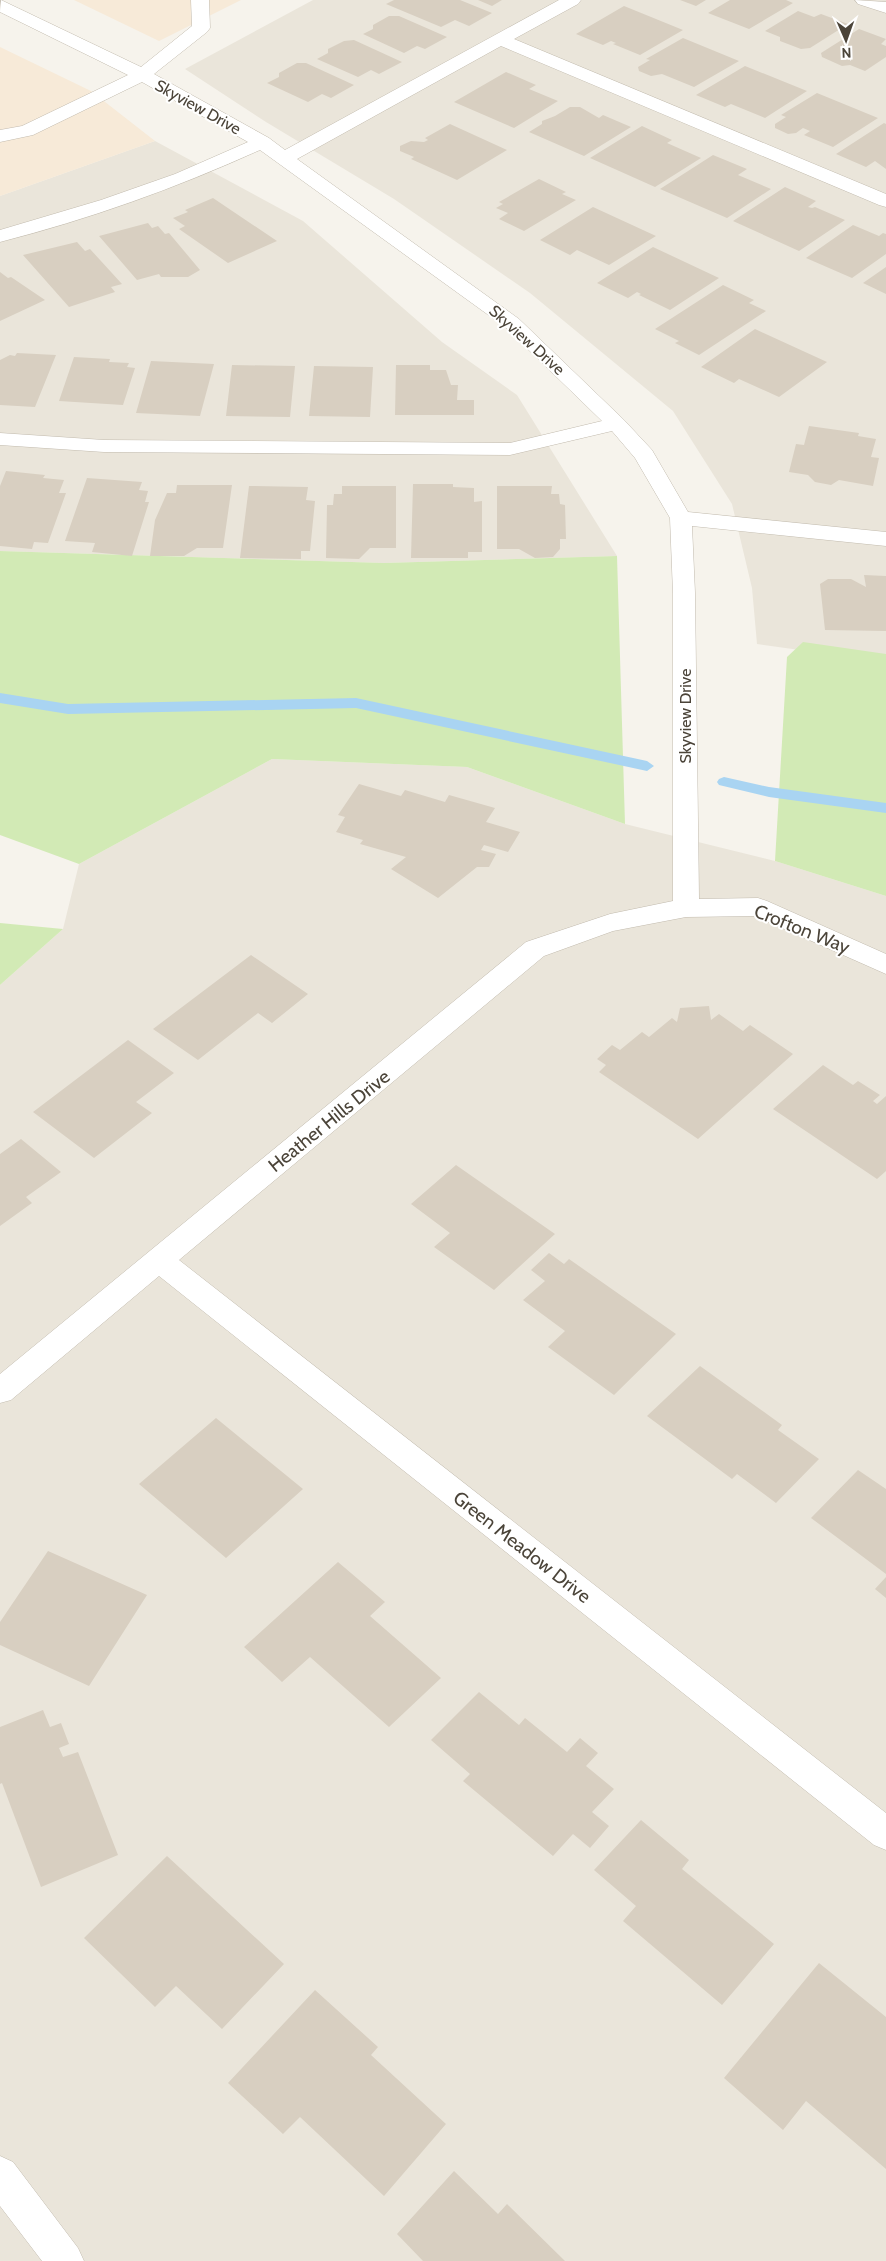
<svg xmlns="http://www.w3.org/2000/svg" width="886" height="2261" viewBox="0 0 886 2261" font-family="Cabin,sans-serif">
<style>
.residential{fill:#eae5da}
.commercial{fill:#f7ead8}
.green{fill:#d2eab5}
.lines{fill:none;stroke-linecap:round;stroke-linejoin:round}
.stream{fill:#a9d4f2;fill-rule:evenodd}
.building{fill:#d8cfc1}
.minor-casing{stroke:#c2bbae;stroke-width:1}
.minor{fill:#fff;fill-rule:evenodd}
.labels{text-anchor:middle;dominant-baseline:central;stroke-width:4;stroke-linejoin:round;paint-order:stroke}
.far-street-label{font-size:16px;fill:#4b4439;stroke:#fff}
.street-label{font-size:19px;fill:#4b4439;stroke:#fff}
</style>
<rect width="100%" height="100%" fill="#f6f3ec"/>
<path class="residential" d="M313,0H886V662L757,644L752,588L732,504L673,411L530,293L394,199L266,122L185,69Z
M155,141L303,221L442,342L517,395L617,556L384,563L0,551V196Z
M272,759L467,767L625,824L775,861L886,896V2261H0V985L63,929L79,864Z"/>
<path class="commercial" d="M74,0H241L159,41Z
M0,47L91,91L155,141L0,196Z"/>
<path class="green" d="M0,551L384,563L617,556L625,824L467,767L272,759L79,864L0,835Z
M803,642L886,654V896L775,861L787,657Z
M0,923L63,929L0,985Z"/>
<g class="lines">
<path class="stream" d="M0,693L68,704L356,698L647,761L654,766L647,771L356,708L68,714L0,703Z
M724,777L769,787L886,803V813L769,797L719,785L717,782L719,779Z"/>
</g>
<path class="building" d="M394,0H460L492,13L469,26L455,20L441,27L386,4Z
M478,0H502L492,6Z
M680,0H706L696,6Z
M730,0H786L793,3L749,29L708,13Z
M624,6L683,30L640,55L613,44L616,43L611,41L603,45L576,34Z
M798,11L814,17L821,14L848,24L810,48L801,49L780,41V37L765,31Z
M389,16H399L447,37L425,49L417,46L404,53L363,34L373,29V25Z
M859,29L886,39L881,44L886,46V57L865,71L850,65L842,66L822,57L821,53Z
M683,38L739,61L694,87L662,74L651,76L639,71L638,67L650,60L646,59Z
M354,40L402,62L379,74L371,70L358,77L317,59L328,53V49L344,41Z
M297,63H306L354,85L331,98L322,94L308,102L267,83L279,77V73Z
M745,66L807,91L765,118L731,104L725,107L696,95Z
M506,72L536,85L529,89L558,101L514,128L454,102Z
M817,93L878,118L833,147L804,135L810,131L803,128L796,133L788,134L775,128V124L786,117L781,115Z
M570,107H580L599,118L603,115L631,127L584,156L529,132L542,124V121L555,116Z
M884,123L886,124V169L875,161L866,167L836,154Z
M450,124L507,150L457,180L411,159L414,157L400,151V146L411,141L424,142L428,140L425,138Z
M642,126L672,140L667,143L701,158L655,187L590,158Z
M713,155L747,169L738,175L771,189L727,218L660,189Z
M539,179L566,192L562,194L576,200L524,231L499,219L508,213L496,208L503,204L499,202Z
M785,187L816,201L808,207L812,208L815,207L845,220L799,251L733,221Z
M213,198L277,241L228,263L179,229L185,226L173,218L188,212L185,210Z
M593,207L656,236L609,265L577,250L570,255L540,240Z
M148,223L152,228L158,226L165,234L169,233L200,270L188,277H161L159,274L137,280L99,236Z
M853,225L879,236L883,233L886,234V254L852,278L806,258Z
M77,242L85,251L90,249L122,284L111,287L115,292L69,307L23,255Z
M653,247L719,278L670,310L639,295L641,294L637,292L628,298L597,283Z
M886,267V294L863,283Z
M0,272L8,278L11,277L45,300L0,321Z
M723,285L754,300L749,303L766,311L699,355L675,343L679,341L655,329Z
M755,329L827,362L779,397L739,379L734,383L701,367Z
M17,353L56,355L35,407L0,405V360L10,355L15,356Z
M74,357L110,359L109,362L129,363L127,367L135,368L123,405L59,401Z
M151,361L214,364L200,416L136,413Z
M232,365L295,366L290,417L226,416Z
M396,365H430V370H446L451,385H458L457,400H474V415H395Z
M314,366L373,367L370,417L309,416Z
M809,426L859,433L858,436L876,439L871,457L879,458L873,486L839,480L831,485L815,482L808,475L789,472L796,444L804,445Z
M6,471L45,475L43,478L64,480L59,493H66L48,543L34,542L32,549L0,546V486Z
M87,478L142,482L139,490L148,491L145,502H149L132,556L92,552L95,543L65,541Z
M413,484H453V487L474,488V502L482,501V552H468V558H411Z
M177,485H232L223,548H197L184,556H150L155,520L167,493H176Z
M249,486L308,487L306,500L315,501L310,551H301V559L240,558Z
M342,486H396V548H370L359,559L326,558L327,505H333L334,494H342Z
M497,486H552L551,494H559L560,504L565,505L566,539H560V549L553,557L535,558L519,549H497Z
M864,575L886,576V631L825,630L820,584L828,579H851L866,587Z
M359,784L401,796L405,790L445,802L449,795L495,808L486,822L520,832L508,852L484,845L481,850L496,854L489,867H477L438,898L391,869L406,857L360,844L363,840L336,832L345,817L338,815Z
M251,955L308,994L272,1023L258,1013L198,1060L153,1029Z
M709,1006L711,1020L719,1014L743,1031L750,1025L793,1054L698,1139L599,1072L606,1065L597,1059L612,1045L620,1050L642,1032L649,1037L672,1018L677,1022L680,1008Z
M128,1040L174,1073L136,1102L152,1113L94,1158L33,1112Z
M823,1065L853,1085L858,1081L880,1095L873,1101L877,1104L886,1096V1171L877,1179L773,1109Z
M21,1139L61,1172L26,1197L32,1203L0,1226V1154Z
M456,1165L555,1234L494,1290L434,1247L450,1233L411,1204Z
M549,1253L564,1264L569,1259L676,1334L614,1395L548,1347L565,1331L523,1300L545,1281L531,1270Z
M700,1366L782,1425L778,1430L819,1459L776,1503L737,1474L732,1479L647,1416Z
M216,1418L303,1489L226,1558L139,1484Z
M858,1470L886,1489V1574L811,1518Z
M48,1551L147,1595L89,1686L0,1645V1622Z
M338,1562L385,1602L370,1616L441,1678L389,1727L310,1657L282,1682L244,1647Z
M886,1577V1598L875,1589Z
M479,1692L519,1725L525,1718L567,1752L580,1738L598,1753L586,1766L614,1789L592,1812L609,1826L590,1848L573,1834L553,1856L463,1781L470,1774L431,1740Z
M43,1710L50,1727L61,1723L69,1744L59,1748L63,1757L78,1752L118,1855L41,1887L2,1783L0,1784V1727Z
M641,1820L689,1860L682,1869L774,1944L722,2005L623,1921L636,1906L594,1870Z
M167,1856L284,1964L222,2029L176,1986L155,2007L84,1938Z
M819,1963L886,2017V2169L806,2101L783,2130L724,2078Z
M315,1990L378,2047L371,2055L446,2124L384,2196L300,2117L283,2134L228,2083Z
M454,2171L498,2214L507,2204L565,2261H423L397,2234Z"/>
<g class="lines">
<defs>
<path id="minor" d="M1,0L141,67L192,26L191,0H209L210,28L207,32L154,74L269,138L285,150L559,0H581L578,4L514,39L886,194V207L879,205L501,46L297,159L519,319L624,420L652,450L688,512L886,532V546L692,526L695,593L699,899L758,898L767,901L886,954V974L755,916L686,917L613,931L544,956L179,1260L886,1813V1850L874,1845L159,1276L11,1400L0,1403V1374L526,942L610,914L673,901V593L670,518L635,458L612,431L510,455L104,452L0,445V433L104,440L510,443L602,421L505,327L260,150C176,188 90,219 0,242V230L101,200L175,174L248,142L142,82L33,135L0,142V130L22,126L128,75L0,12Z
M855,0L886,2V13L858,4Z
M0,2156L13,2162L78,2248L84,2261H42L0,2206Z"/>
</defs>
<use href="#minor" class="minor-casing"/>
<use href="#minor" class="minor"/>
</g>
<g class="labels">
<g class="far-street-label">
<text transform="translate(198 107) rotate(29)">Skyview Drive</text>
<text transform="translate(527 340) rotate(42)">Skyview Drive</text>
<text transform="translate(685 716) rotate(-90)">Skyview Drive</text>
</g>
<g class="street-label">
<text transform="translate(802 929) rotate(22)">Crofton Way</text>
<text transform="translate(329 1121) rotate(-39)">Heather Hills Drive</text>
<text transform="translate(522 1547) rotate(38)">Green Meadow Drive</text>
</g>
</g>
<g transform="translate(846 40) rotate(178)" stroke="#ffffff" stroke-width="4" paint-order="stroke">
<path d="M0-4L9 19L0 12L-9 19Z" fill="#4b4439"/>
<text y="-8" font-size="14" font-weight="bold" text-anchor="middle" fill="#4b4439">N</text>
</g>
</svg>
